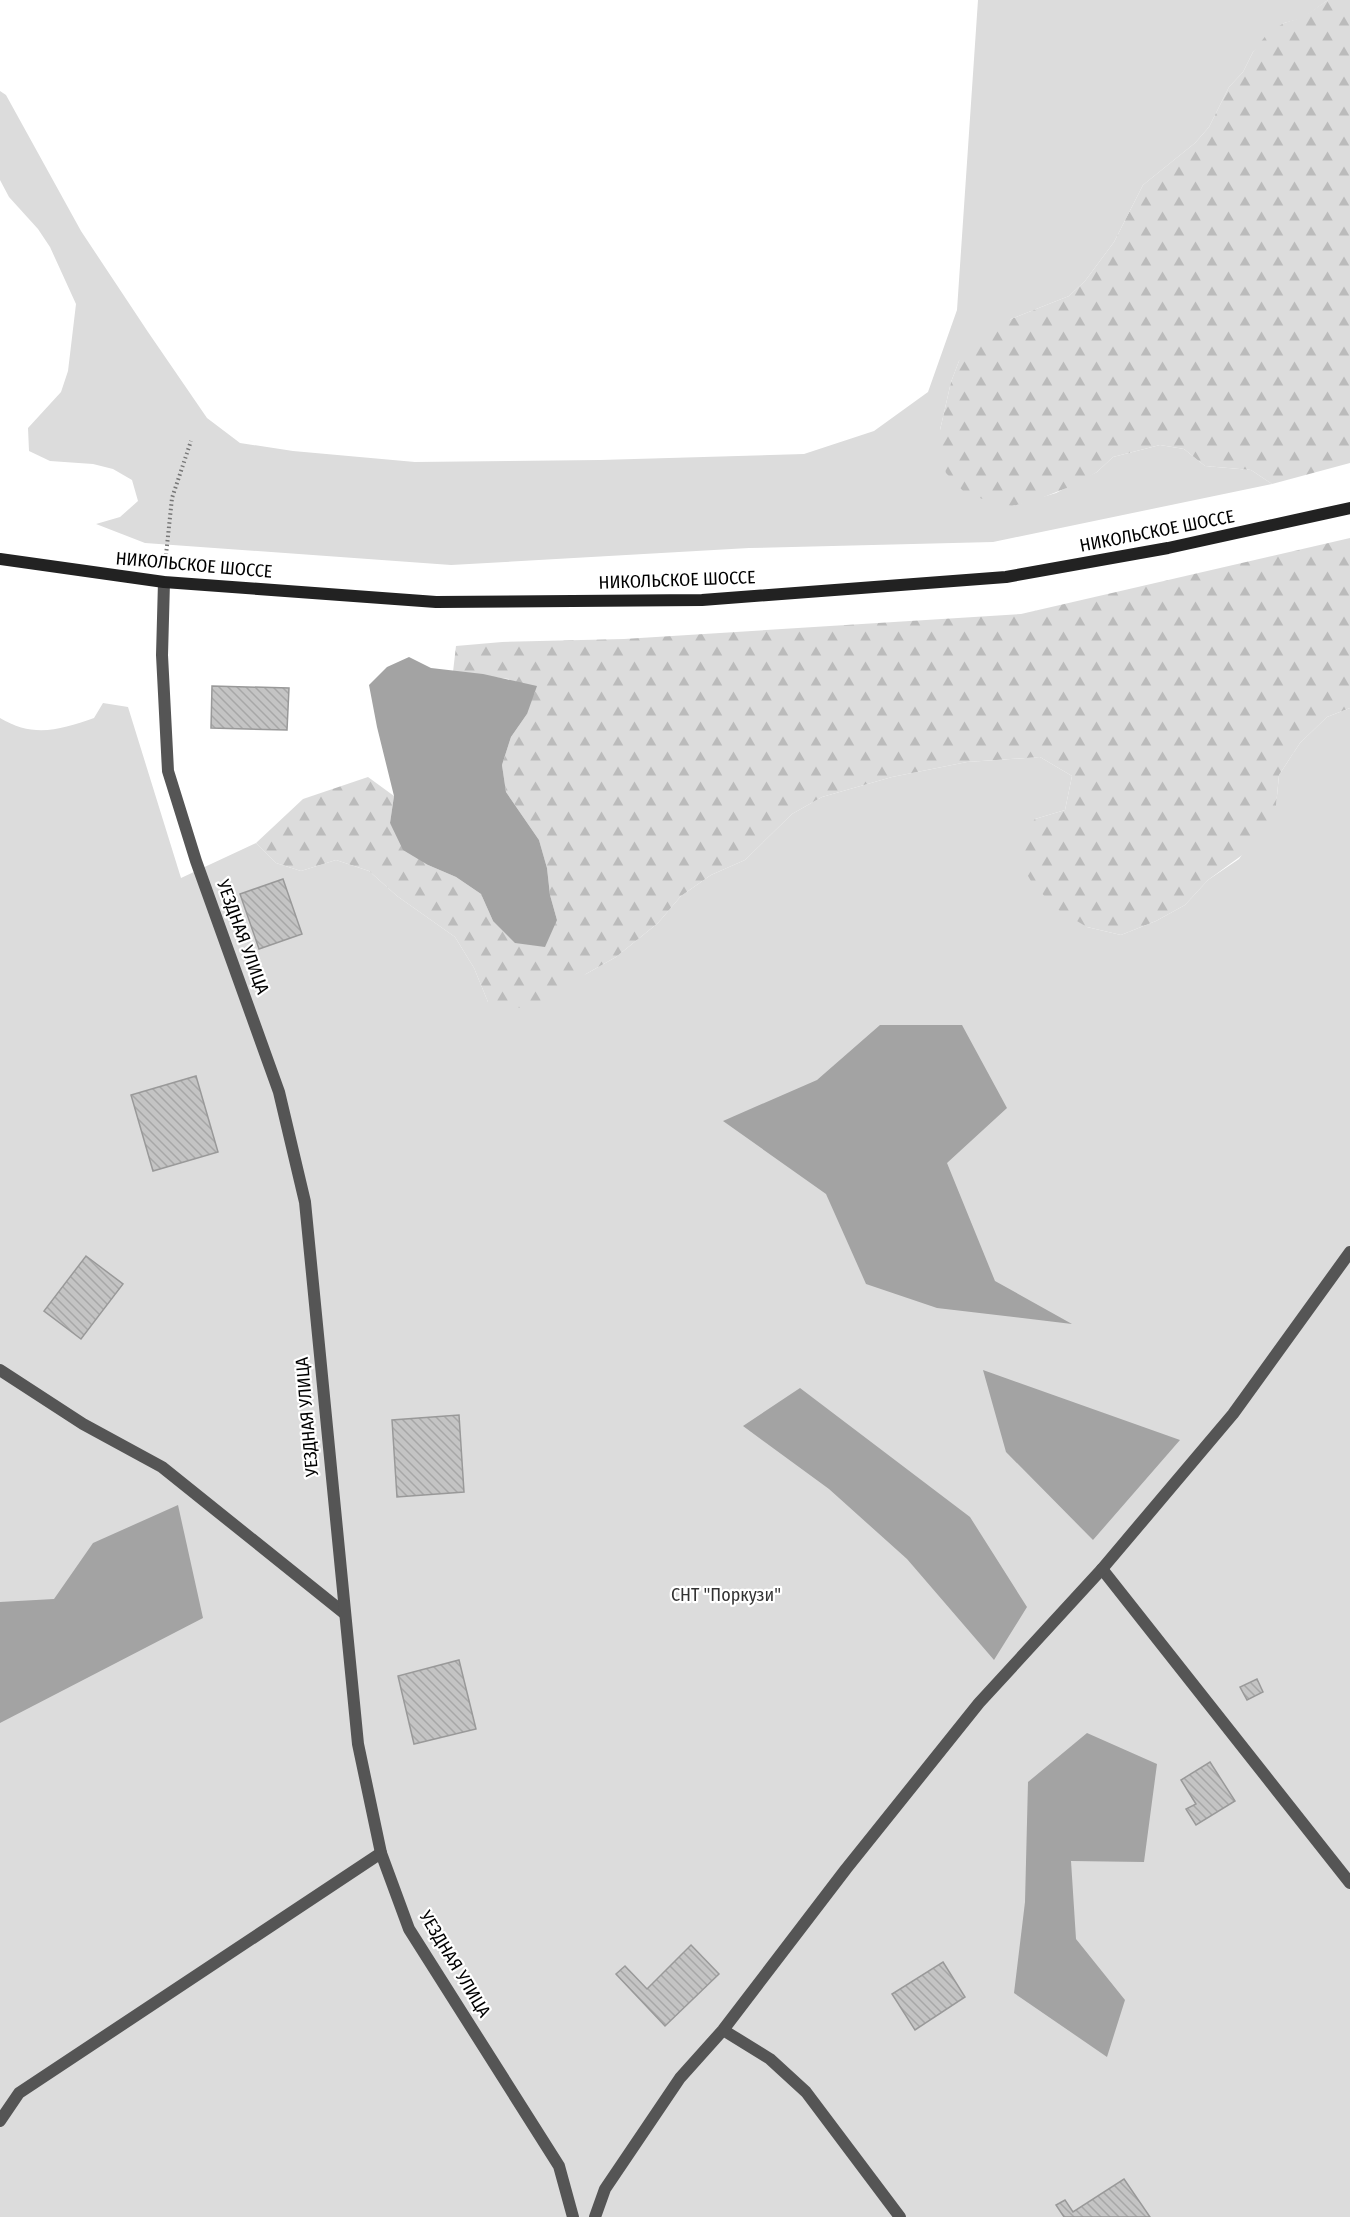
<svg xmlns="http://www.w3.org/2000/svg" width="1350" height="2217" viewBox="0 0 1350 2217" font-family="'Fira Sans Condensed',sans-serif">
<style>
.green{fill:#dcdcdc}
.forest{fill:url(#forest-firs)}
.water{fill:#a3a3a3}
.building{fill:url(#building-back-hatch);stroke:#999;stroke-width:1.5}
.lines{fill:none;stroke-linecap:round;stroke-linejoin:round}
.path{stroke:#777;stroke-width:4;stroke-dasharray:1.5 3;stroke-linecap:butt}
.lane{stroke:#555;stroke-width:12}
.street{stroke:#555;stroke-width:12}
.secondary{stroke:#222;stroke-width:12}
.labels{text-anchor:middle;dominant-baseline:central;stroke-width:4.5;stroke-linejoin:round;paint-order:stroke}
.street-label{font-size:18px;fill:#000;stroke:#fff}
.park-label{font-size:18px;fill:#333;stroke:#fff}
</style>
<defs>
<pattern id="forest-firs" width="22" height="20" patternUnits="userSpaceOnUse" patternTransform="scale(1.5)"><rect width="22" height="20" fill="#dcdcdc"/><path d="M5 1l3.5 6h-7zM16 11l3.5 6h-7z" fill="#bbb"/></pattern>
<pattern id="building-back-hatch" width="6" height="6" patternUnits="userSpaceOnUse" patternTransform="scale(1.5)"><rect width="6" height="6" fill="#c4c4c4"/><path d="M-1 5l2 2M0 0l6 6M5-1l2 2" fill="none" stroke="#a7a7a7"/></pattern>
</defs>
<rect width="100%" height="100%" fill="#fff"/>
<path class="green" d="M978,0H1328L1303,18L1284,23L1253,52L1243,72L1229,87L1209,127L1195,143L1143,185L1114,242L1085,281L1069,296L1011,319L959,361L951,382L940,430L1012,506L1056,493L1097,472L1113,457L1160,445L1184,449L1205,466L1251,470L1272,484L993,542L749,548L451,565L145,543L96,524L120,517L138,501L132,480L113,469L93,464L50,461L29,451L28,428L61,392L68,371L76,304L50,247L38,229L9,197L0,180V91L6,95L81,231L148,332L207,418L240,443L293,451L415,462L600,460L804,454L874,431L928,392L957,310Z
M103,703L128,707L181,878L256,843L276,863L301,871L336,860L369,871L397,896L455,937L474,968L488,1002L586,974L616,957L658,923L681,896L711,875L745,860L792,814L822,797L892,777L967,762L1040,757L1072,776L1065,810L1035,819L1087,927L1121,935L1156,921L1185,905L1208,880L1239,859L1276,806L1279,775L1300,743L1327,717L1350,708V2217H0V718C33,738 60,730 94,718Z"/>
<path class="forest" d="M1328,0H1350V463L1272,484L1251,470L1205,466L1184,449L1160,445L1113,457L1097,472L1079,483L1034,501L1012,506L988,501L964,492L946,473L940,452V430L951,382L959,361L971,342L1011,319L1069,296L1085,281L1114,242L1143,185L1195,143L1209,127L1229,87L1243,72L1253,52L1267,34L1284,23L1303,17Z
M1350,538V708L1327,717L1300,743L1279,775L1276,806L1267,837L1208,880L1185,905L1156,921L1121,935L1087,927L1055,908L1031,881L1012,849L1035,819L1065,810L1072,776L1040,757L967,762L892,777L822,797L792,814L745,860L711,875L681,896L658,923L616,957L586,974L556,995L521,1008L488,1002L474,968L455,937L397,896L369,871L336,860L301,871L276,863L256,843L303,799L368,777L394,796L390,823L428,865L456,877L481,894L493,921L557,920L550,895L547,868L539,840L506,792L502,765L511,737L527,714L509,679L453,672L456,646L502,642L624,639L1021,614Z"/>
<path class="water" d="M409,657L431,668L483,674L537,686L527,714L511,737L502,765L506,792L539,840L547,868L550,895L557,920L545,947L515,943L493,921L481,894L456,877L428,865L403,850L390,823L394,796L377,727L369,685L387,667Z
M880,1025H962L1007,1108L947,1163L995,1281L1072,1324L937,1308L866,1284L826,1194L723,1121L817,1080Z
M983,1370L1180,1440L1093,1540L1006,1452Z
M800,1388L970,1517L1027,1607L994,1660L907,1559L829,1489L743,1426Z
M178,1505L203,1618L0,1723V1602L54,1599L93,1543Z
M1087,1733L1157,1764L1144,1862L1071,1861L1076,1939L1125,2000L1107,2057L1014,1993L1025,1902L1028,1782Z"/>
<path class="building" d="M212,686L289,688L287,730L211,728Z
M283,879L302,934L259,949L240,894Z
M196,1076L218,1152L153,1171L131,1095Z
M86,1256L123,1284L81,1339L44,1311Z
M459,1415L464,1492L397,1497L392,1420Z
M459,1660L476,1729L414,1744L398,1676Z
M1257,1679L1263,1692L1247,1700L1240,1687Z
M1210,1762L1235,1801L1196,1825L1186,1809L1196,1804L1181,1780Z
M691,1945L719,1974L665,2026L616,1974L625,1966L647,1989Z
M943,1962L965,1997L915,2030L892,1994Z
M1124,2179L1150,2217H1064L1056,2205L1065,2200L1073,2212Z"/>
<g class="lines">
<path class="path" d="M166,555L172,498L191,441"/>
<path class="lane" d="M0,1370L83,1424L162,1467L344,1613
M1102,1569L1350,1883
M0,2121L19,2093L381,1853"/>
<path class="street" d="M164,582L162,655L168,771L196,861L279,1092L305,1202L358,1744L381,1853L409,1929L559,2166L573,2217
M723,2030L770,2059L806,2092L900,2217
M595,2217L605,2189L680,2078L723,2030L846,1869L979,1703L1102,1569L1233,1414L1350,1252"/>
<path class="secondary" d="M0,559L164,582L436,602L702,600L1006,577L1168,548L1350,508"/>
</g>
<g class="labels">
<g class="street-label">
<text transform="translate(1157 531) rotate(-11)">НИКОЛЬСКОЕ ШОССЕ</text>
<text transform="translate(194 565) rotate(5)">НИКОЛЬСКОЕ ШОССЕ</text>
<text transform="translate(677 580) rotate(-2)">НИКОЛЬСКОЕ ШОССЕ</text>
<text transform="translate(243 937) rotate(70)">УЕЗДНАЯ УЛИЦА</text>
<text transform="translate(307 1417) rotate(-95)">УЕЗДНАЯ УЛИЦА</text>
<text transform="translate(455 1964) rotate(59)">УЕЗДНАЯ УЛИЦА</text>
</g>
<g class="park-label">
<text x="726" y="1595">СНТ "Поркузи"</text>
</g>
</g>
</svg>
